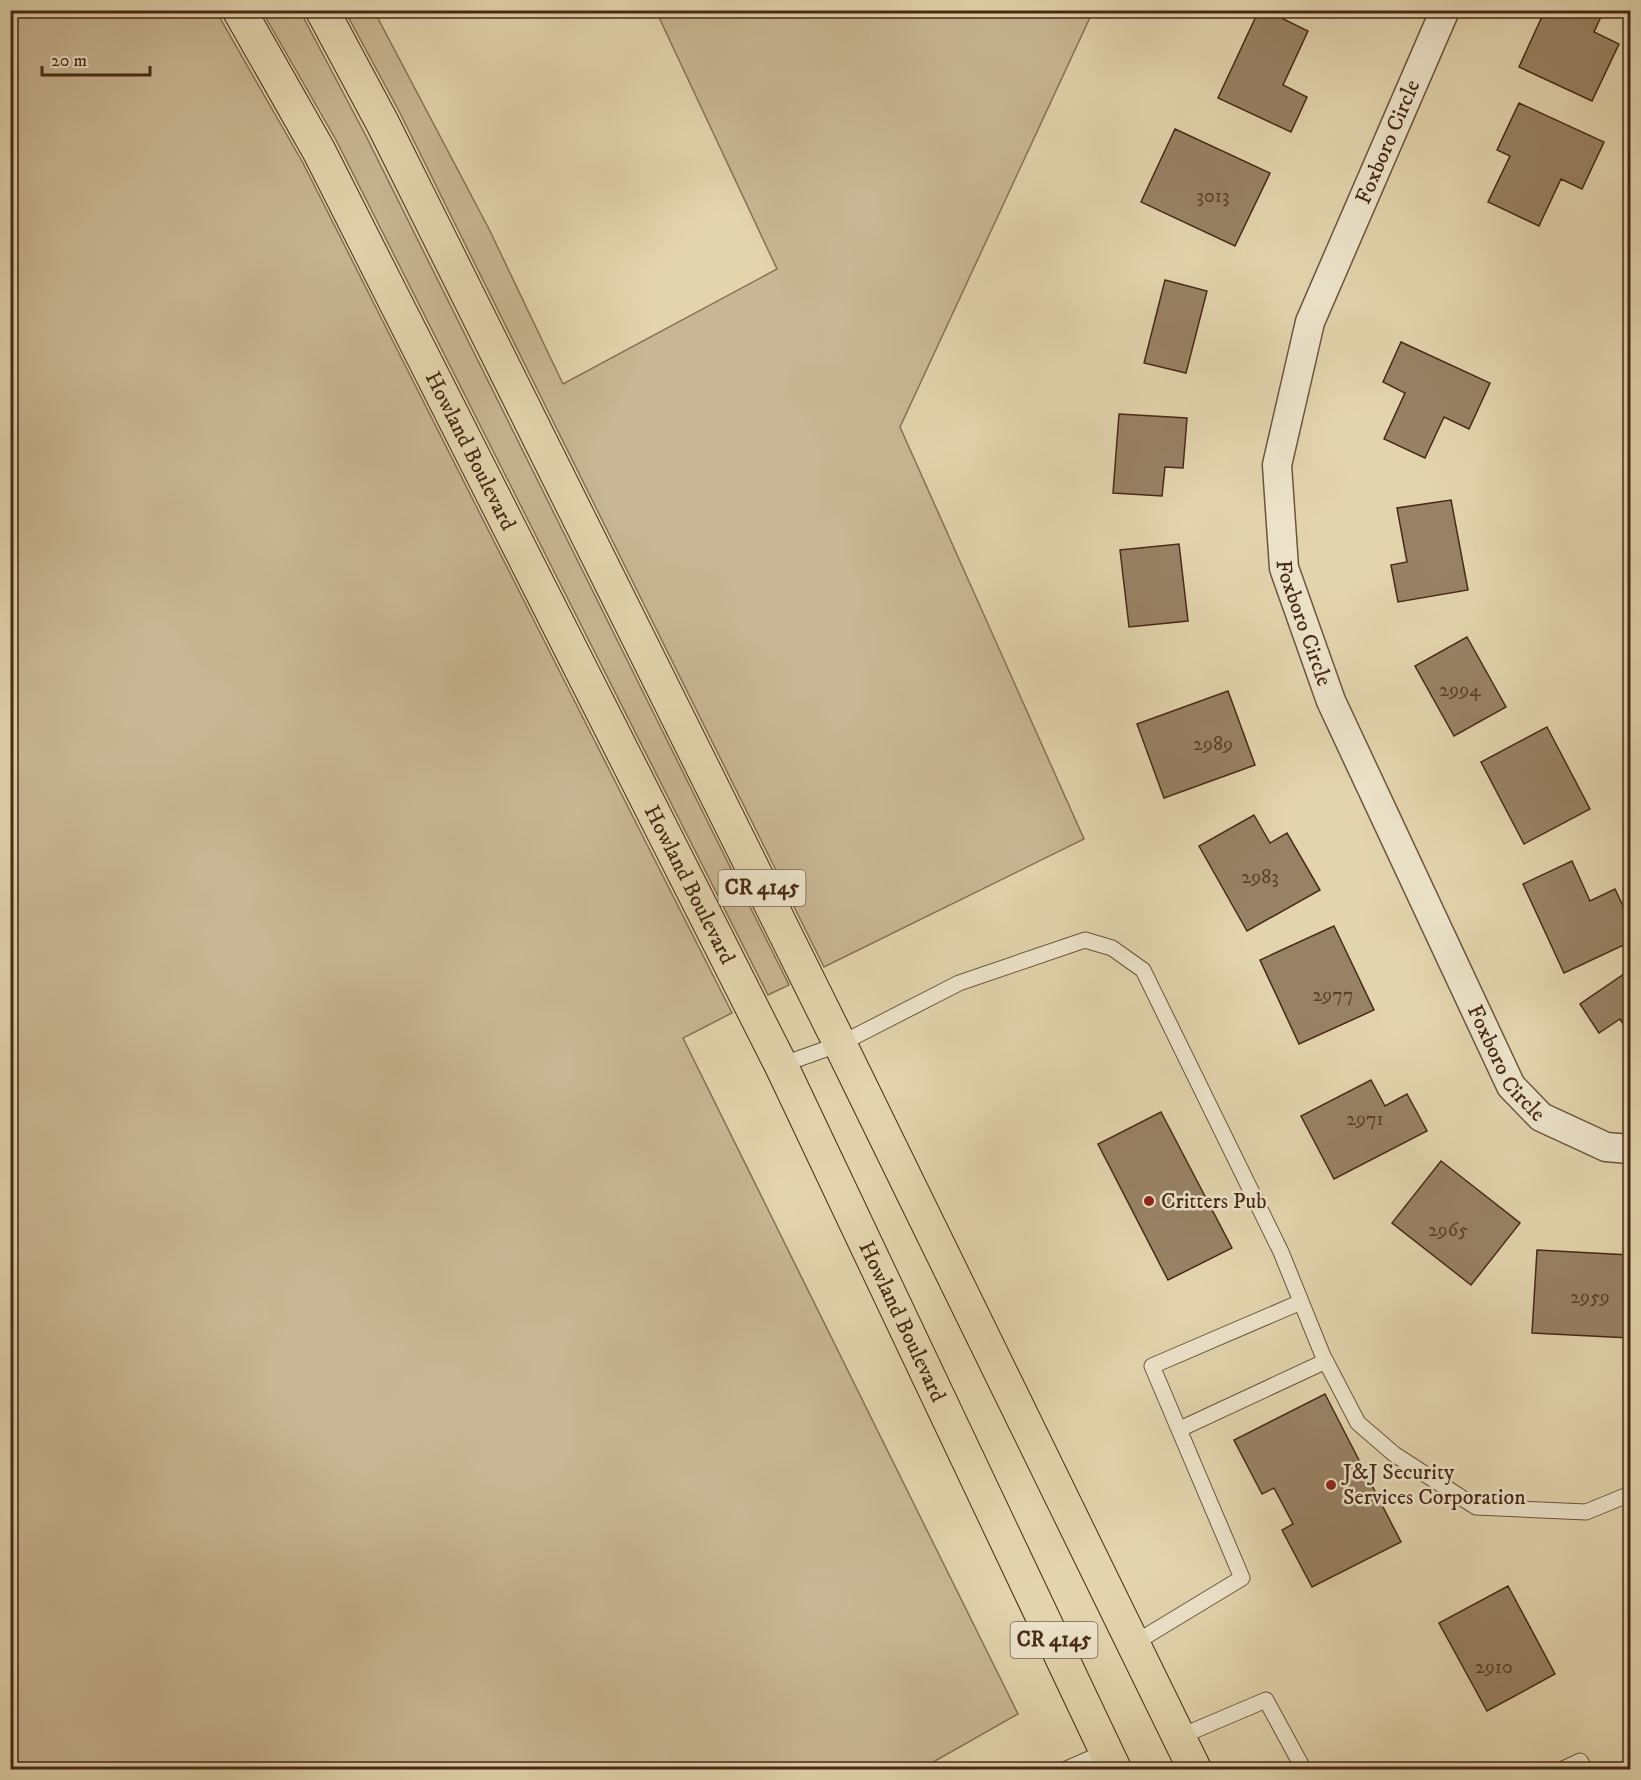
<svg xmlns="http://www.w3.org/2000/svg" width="1641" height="1780" viewBox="0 0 1641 1780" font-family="'IM FELL DW Pica',serif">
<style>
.green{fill:#c8b794;stroke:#887056;stroke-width:1.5}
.building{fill:#988265;stroke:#482917;stroke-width:1.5}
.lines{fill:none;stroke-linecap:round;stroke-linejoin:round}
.service-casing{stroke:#6e543c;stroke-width:17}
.minor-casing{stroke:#6e543c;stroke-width:31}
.primary-casing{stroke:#482917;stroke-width:35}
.service{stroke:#ece3ca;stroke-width:15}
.minor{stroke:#ece3ca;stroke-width:28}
.primary{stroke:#e2d4ad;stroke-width:33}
.poi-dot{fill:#8f2418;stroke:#ece3ca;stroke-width:2}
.labels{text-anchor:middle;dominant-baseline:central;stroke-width:5;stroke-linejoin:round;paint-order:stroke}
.number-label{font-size:20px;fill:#5c3f2a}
.shield{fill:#ece3ca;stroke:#79614d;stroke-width:1.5}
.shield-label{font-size:21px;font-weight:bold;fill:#482917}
.street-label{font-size:22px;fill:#482917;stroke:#ece3ca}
.poi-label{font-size:22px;fill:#482917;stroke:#ece3ca;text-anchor:start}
</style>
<rect width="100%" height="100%" fill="#e2d4ad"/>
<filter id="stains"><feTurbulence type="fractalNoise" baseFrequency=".00333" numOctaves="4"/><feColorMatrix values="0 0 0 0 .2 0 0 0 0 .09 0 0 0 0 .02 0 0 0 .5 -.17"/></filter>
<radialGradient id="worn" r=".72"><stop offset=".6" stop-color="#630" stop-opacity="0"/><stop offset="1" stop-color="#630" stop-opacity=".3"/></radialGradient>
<path class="green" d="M11,10L216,11L303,163L732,1013L683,1038L1018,1714L921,1769H11Z
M262,11H300L366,136L789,985L768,995L336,140Z
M345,11H374L489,229L563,384L777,269L656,11H1093L900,427L1084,839L824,967L400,113Z"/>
<path class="building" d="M1259,10H1265L1308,31L1283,85L1307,97L1291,132L1218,98Z
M1545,10H1604L1594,32L1619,44L1592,101L1519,67Z
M1519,103L1604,142L1582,189L1561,179L1539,226L1488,202L1510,156L1497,150Z
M1175,129L1270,173L1235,246L1141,202Z
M1165,280L1207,291L1186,373L1144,363Z
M1401,342L1490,383L1469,429L1444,417L1425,458L1384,439L1405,393L1383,382Z
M1119,414L1187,418L1183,468L1165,467L1162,496L1113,493Z
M1451,500L1468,590L1398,602L1391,565L1407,562L1397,508Z
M1179,544L1188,621L1129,627L1120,550Z
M1467,637L1506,707L1454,736L1415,666Z
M1228,691L1255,765L1164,798L1137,724Z
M1547,727L1590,809L1524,844L1481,762Z
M1254,815L1270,843L1287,833L1320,890L1247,931L1199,846Z
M1572,861L1590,901L1615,889L1630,921V942L1564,973L1523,884Z
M1334,926L1374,1010L1299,1044L1260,960Z
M1630,970V1035L1620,1019L1599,1033L1580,1004Z
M1371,1080L1385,1106L1407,1094L1427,1131L1334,1179L1301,1116Z
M1161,1112L1232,1248L1168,1280L1098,1144Z
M1441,1161L1520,1223L1471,1285L1392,1223Z
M1537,1250L1630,1255V1338L1532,1333Z
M1325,1394L1401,1542L1312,1587L1282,1530L1293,1524L1274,1488L1262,1494L1234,1440Z
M1508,1586L1555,1674L1487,1711L1439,1623Z"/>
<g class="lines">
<defs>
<path id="service" d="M781,1065L840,1044L959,983L1085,940L1112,948L1143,970L1281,1252L1323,1356L1358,1423L1394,1454L1476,1507L1586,1512L1630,1494
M1180,1429L1326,1361
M1133,1644L1242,1578L1152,1366L1301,1302
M1179,1737L1266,1700L1304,1770
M1064,1770L1107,1751
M1561,1770L1580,1761L1585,1770"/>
<g id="minor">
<path id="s1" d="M1445,10L1310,322L1277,465L1284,568L1331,701L1511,1086L1541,1117L1606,1147L1630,1149"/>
</g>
<g id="primary">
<path id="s2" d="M239,10L319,151L781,1065L1115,1770"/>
<path d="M322,10L383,124L840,1044L1195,1770"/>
</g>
</defs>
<use href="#service" class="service-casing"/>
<use href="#minor" class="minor-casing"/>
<use href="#primary" class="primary-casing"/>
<use href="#service" class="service"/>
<use href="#minor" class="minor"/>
<use href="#primary" class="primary"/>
</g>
<g class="poi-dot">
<circle cx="1149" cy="1201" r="6"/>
<circle cx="1331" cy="1485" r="6"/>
</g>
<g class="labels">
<g class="number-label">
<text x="1213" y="196">3013</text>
<text x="1460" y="690">2994</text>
<text x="1213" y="744">2989</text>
<text x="1260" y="877">2983</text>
<text x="1333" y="995">2977</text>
<text x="1365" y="1119">2971</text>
<text x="1448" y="1230">2965</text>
<text x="1590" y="1297">2959</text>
<text x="1494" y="1667">2910</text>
</g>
<g class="shield">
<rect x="718.5" y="870" width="87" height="36" rx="4.5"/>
<rect x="1010.5" y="1622" width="87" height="36" rx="4.5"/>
</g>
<g class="shield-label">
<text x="762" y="888">CR 4145</text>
<text x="1054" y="1640">CR 4145</text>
</g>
<g class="street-label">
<text transform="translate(1388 142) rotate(-67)">Foxboro Circle</text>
<text stroke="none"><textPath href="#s2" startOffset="498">Howland Boulevard</textPath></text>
<text stroke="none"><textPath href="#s1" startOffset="648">Foxboro Circle</textPath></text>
<text stroke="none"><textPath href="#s2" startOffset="984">Howland Boulevard</textPath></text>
<text stroke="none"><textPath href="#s1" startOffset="1134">Foxboro Circle</textPath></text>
<text stroke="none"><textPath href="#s2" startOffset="1470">Howland Boulevard</textPath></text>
</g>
<g class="poi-label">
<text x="1161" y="1201">Critters Pub</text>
<text x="1343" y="1472">J&amp;J Security<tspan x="1343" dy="25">Services Corporation</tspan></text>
</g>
</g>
<rect width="1641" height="1780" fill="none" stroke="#e2d4ad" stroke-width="36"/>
<rect x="12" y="12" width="1617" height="1756" fill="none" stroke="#482917" stroke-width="3"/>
<rect x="18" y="18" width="1605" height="1744" fill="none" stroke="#482917" stroke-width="1.5"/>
<path d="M42 66v9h108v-9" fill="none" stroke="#482917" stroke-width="3"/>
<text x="51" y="66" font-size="18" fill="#482917" stroke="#ece3ca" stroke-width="4.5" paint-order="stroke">20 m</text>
<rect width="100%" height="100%" filter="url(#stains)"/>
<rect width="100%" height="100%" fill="url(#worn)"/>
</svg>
